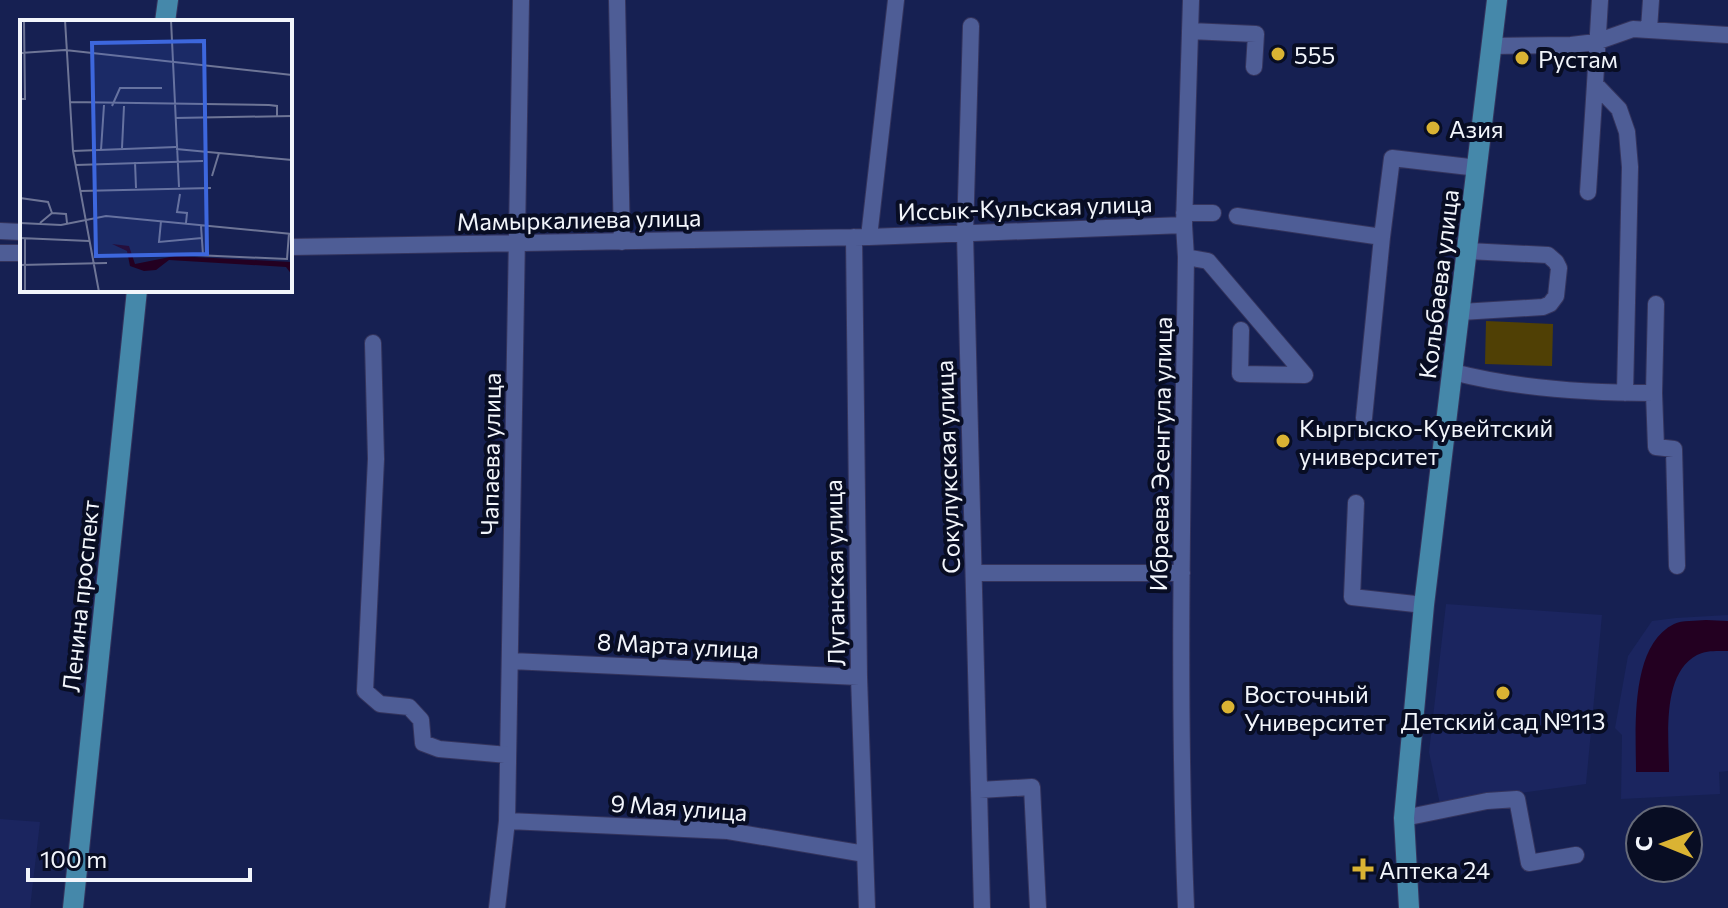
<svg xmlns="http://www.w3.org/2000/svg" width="1728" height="908" viewBox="0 0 1728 908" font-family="Commissioner,sans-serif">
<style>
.built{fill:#1b255f}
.green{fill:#504005}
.water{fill:#230021}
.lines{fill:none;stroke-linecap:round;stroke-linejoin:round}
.minor-casing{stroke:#34345d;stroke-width:18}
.major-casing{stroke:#34345d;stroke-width:22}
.minor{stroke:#4e5d96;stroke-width:16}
.major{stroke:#4588aa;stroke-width:20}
.poi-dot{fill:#dab333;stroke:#080d23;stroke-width:3}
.labels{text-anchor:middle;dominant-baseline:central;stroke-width:8;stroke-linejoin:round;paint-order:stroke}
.poi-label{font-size:24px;fill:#f2f5fb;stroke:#080d23;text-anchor:start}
.street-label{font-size:24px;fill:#f2f5fb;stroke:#080d23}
.inset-road{fill:none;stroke:#6e7596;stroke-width:2}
.view{fill:#3d67dd;fill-opacity:0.15;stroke:#3d67dd;stroke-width:4}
.inset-edge{fill:none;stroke:#f2f5fb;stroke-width:4}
</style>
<rect width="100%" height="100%" fill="#162052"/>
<path class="built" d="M1446,604L1602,615L1586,784L1440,804L1429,752Z
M1728,615V771L1719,772L1720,794L1621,799L1622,735L1615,728L1628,656L1652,621L1676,618Z
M0,819L40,822L30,908H0Z"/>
<path class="green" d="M1486,321L1553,324L1552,366L1485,364Z"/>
<path class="water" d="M1706,620L1728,621V651C1718,651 1706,650 1697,655C1661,674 1669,738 1669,772H1636C1636,731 1629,646 1674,624C1682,620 1696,621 1706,620Z"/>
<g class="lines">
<defs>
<path id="minor" d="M617,0L622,242
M1600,0L1595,84L1619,109L1627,132L1630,167L1625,393
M971,26L965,234L982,908
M1649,29L1651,0
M1190,31L1256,34L1254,67
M1492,46L1571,45L1596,42L1633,29L1728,35
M1588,192L1595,84
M1184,213H1213
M1237,216L1382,237L1392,158L1478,168
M0,231L22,232
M854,237L859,677L867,908
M869,237L896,0
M290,247L869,237L1184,225
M0,253H22
M1186,257L1208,261L1305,375L1240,374L1241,330
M1461,312L1543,307L1550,304L1556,296L1559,268L1556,262L1548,255L1468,251
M373,343L376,459L365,691L380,704L409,707L421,720L423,743L439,749L508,755
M1453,372C1518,389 1587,393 1654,393L1656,447L1674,449L1677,566
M1654,393L1656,304
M1364,418L1382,237
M1356,503L1352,597L1424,605
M974,573H1182
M511,661L859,677
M979,790L1032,787L1038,908
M1404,818L1487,801L1517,799L1529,863L1576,855
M507,821L728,831L865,854
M497,908L507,821L521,0
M1186,908C1177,691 1183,474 1186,257L1184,225L1191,0"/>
<path id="major" d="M165,22L168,0
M73,908L137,290
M1409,908L1404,818L1424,605L1497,0"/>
</defs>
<use href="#minor" class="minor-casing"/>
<use href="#major" class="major-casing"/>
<use href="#minor" class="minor"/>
<use href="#major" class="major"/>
</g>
<g class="poi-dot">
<circle cx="1278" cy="54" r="8"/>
<circle cx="1522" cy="58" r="8"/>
<circle cx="1433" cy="128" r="8"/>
<circle cx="1283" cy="441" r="8"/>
<circle cx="1503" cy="693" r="8"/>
<circle cx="1228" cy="707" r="8"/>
<path d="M1359 857h8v8h8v8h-8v8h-8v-8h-8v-8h8z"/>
</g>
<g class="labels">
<g class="poi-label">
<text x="1294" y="54">555</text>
<text x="1538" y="58">Рустам</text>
<text x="1449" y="128">Азия</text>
<text x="1299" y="427">Кыргыско-Кувейтский<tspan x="1299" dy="28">университет</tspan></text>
<text x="1244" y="693">Восточный<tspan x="1244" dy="28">Университет</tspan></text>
<text x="1503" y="720" text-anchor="middle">Детский сад №113</text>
<text x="1379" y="869">Аптека 24</text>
</g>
<g class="street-label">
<text transform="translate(1025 207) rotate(-2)">Иссык-Кульская улица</text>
<text transform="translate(579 219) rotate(-1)">Мамыркалиева улица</text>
<text transform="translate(1438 284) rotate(-83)">Кольбаева улица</text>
<text transform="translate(490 454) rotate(-89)">Чапаева улица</text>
<text transform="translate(1160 454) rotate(-89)">Ибраева Эсенгула улица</text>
<text transform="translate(947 467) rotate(-92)">Сокулукская улица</text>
<text transform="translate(834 573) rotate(-91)">Луганская улица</text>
<text transform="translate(80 596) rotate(-84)">Ленина проспект</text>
<text transform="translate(678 645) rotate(3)">8 Марта улица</text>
<text transform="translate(679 807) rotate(4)">9 Мая улица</text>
</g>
</g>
<g transform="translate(20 20)">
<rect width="272" height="272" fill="#162052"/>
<path d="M92,224L109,226L115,244L155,236L272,242V255L266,247L149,240L136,250L124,251L110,246L107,231Z" fill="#230021"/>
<path class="inset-road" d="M45,0L53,131L79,272M151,0L159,167M0,33L45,30L272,55M0,79H5L4,0M50,82L249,85L257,86V97M92,86L100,68H142M155,98L272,96M102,128L104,86M156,129L272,140M81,130L84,85M53,131L156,127M115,142L116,168M56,145L183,141M192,156L199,133M60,171L191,168M160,174L157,192L167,193L166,203M0,178L28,182L32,193M141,201L139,222L182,218M0,203L41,205L86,196L272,214M20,203L32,193L46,194L47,203M181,206L183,235M0,218L69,221M152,234L267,239L269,213M0,245L87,243M5,272V218"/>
<path class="view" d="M184,21L187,234L76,236L72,23Z"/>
<rect width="272" height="272" class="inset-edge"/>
</g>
<g transform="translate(1664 844) rotate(271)"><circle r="38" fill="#080d23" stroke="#666a79" stroke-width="2"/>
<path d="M0-6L14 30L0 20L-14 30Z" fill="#dab333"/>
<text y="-12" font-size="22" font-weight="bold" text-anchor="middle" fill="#f2f5fb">С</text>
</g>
<path d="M28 868v12h222v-12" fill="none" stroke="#f2f5fb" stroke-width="4"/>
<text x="40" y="868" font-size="24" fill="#f2f5fb" stroke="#080d23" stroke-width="6" paint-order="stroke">100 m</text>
</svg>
